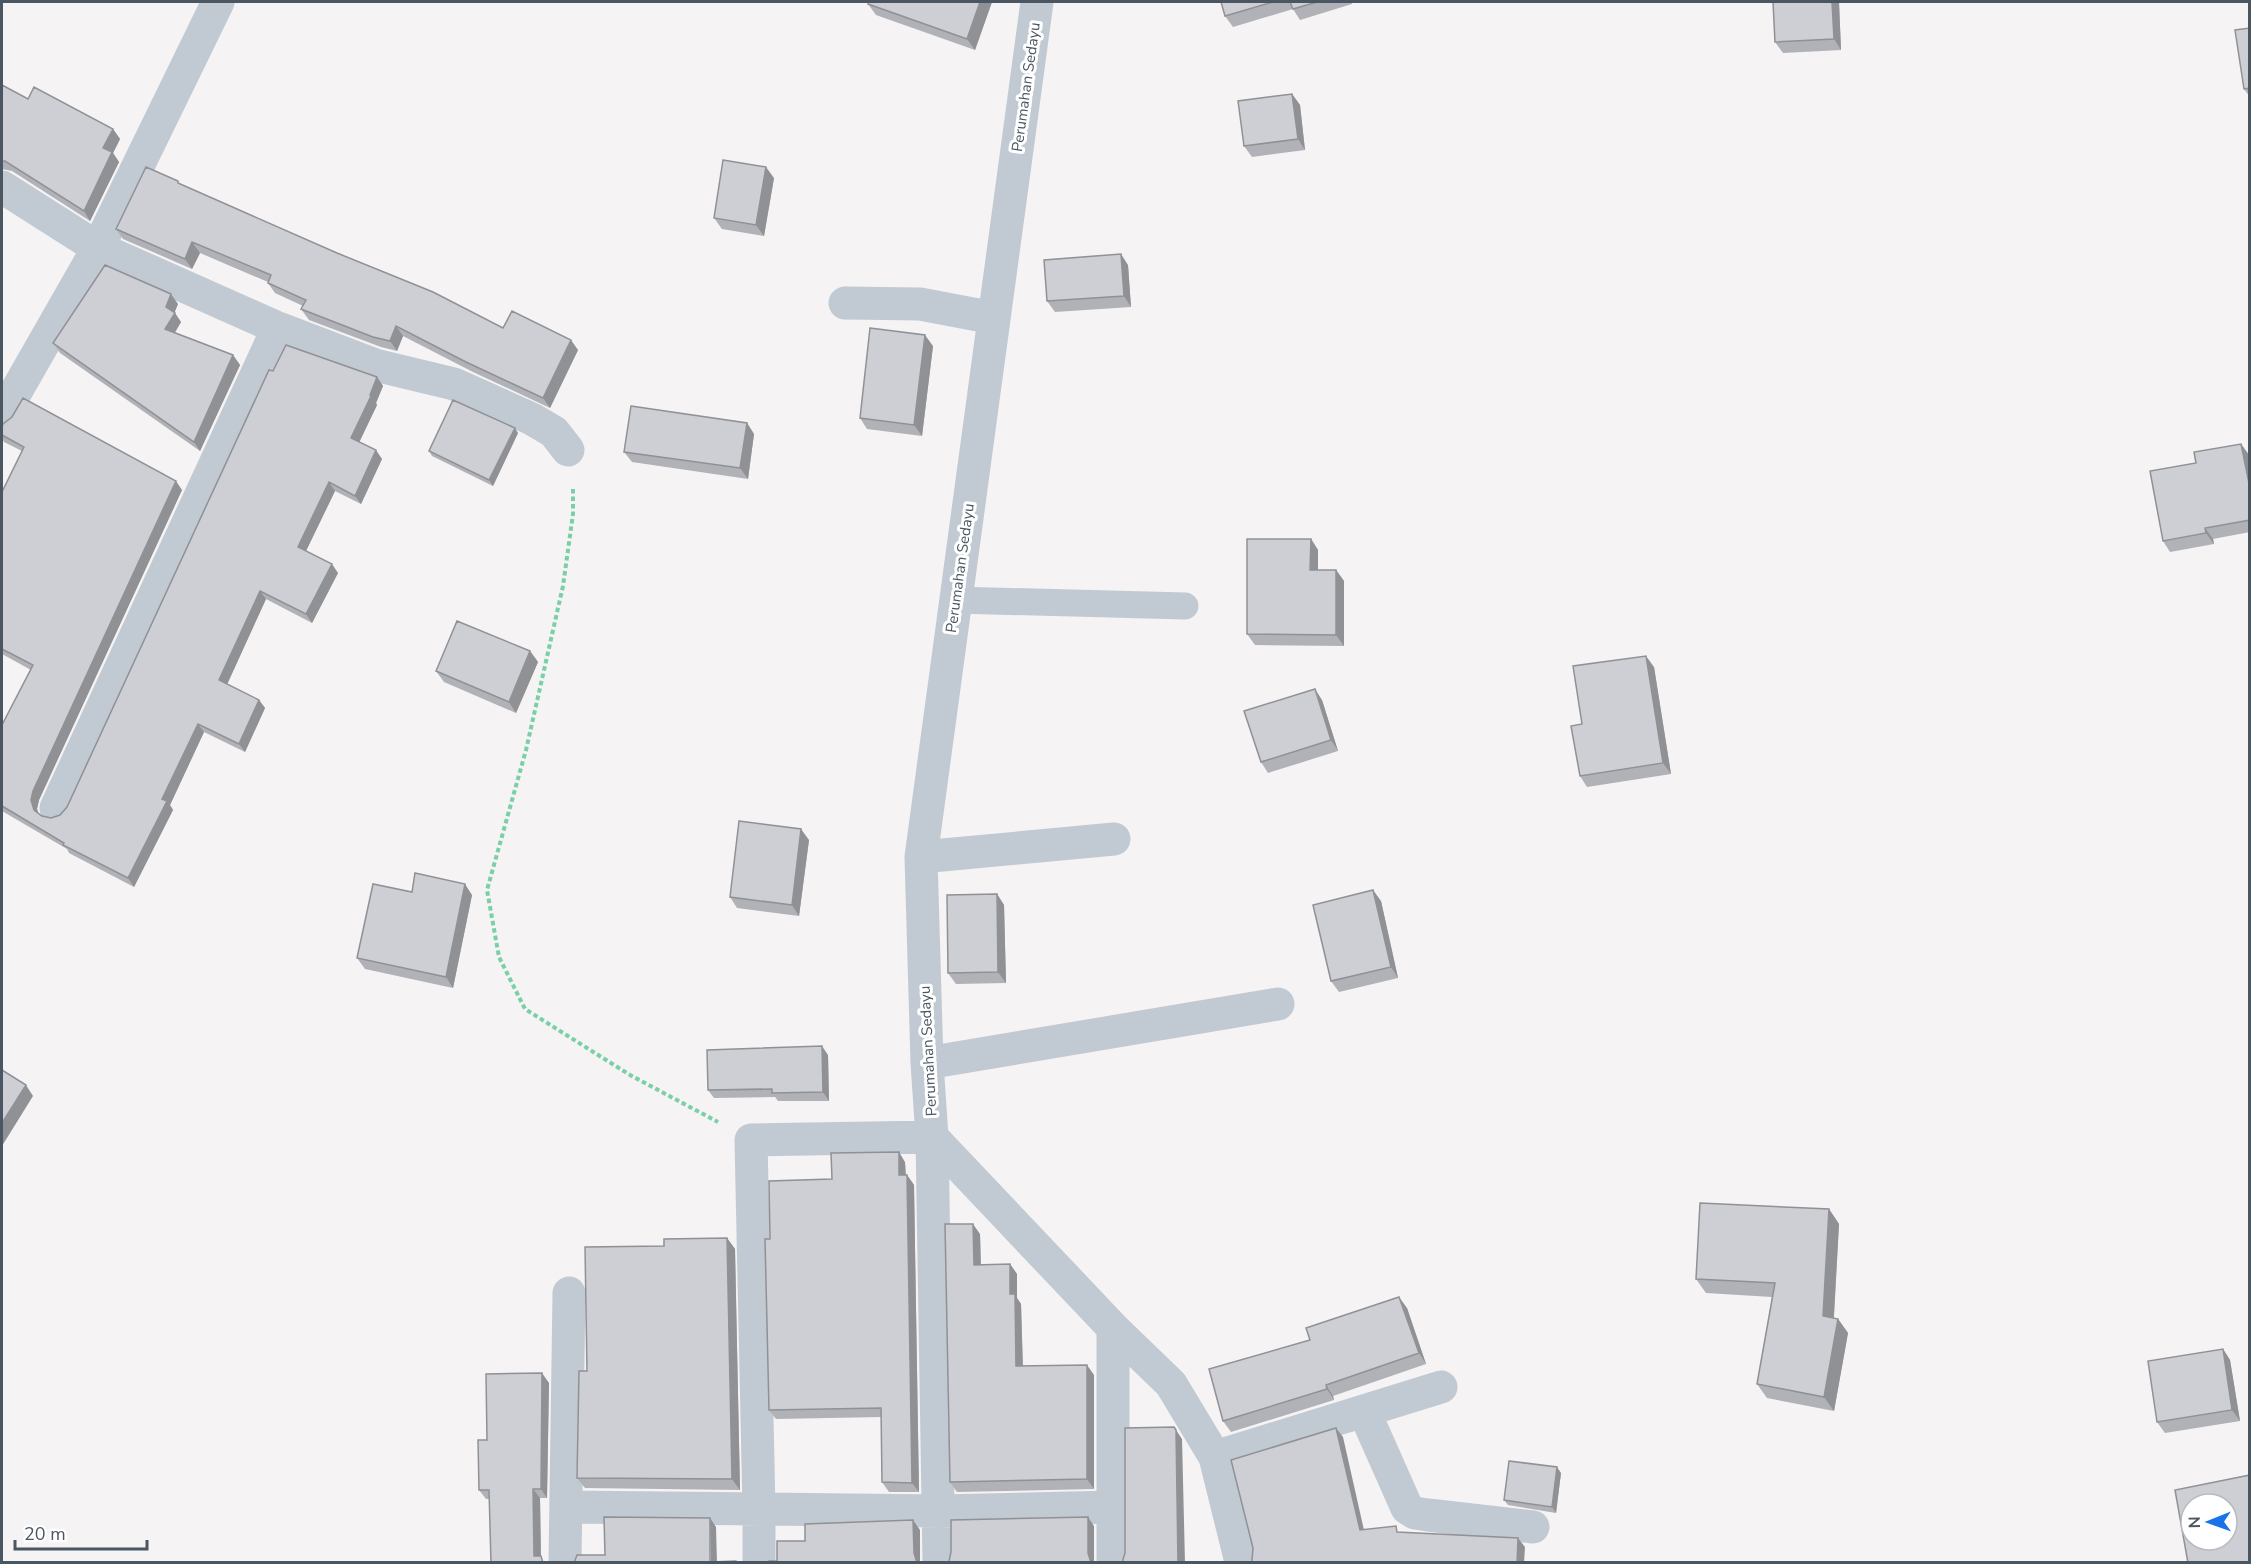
<svg xmlns="http://www.w3.org/2000/svg" width="2251" height="1564" viewBox="0 0 2251 1564" font-family="'Nunito Sans',sans-serif">
<style>
.lines{fill:none;stroke-linecap:round;stroke-linejoin:round}
.path{stroke:#7ad0a6;stroke-width:4;stroke-dasharray:4.5 3;stroke-linecap:butt}
.lane{stroke:#c1cad2;stroke-width:27}
.street{stroke:#c1cad2;stroke-width:33}
.wall{fill:#b0b2b7}
.shaded-wall{fill:#909195}
.building{fill:#cdcfd5;stroke:#909195;stroke-width:1.5;fill-rule:evenodd}
.labels{text-anchor:middle;dominant-baseline:central;stroke-width:6;stroke-linejoin:round;paint-order:stroke}
.street-label{font-size:15px;fill:#4a5661;stroke:#fff}
</style>
<rect width="100%" height="100%" fill="#f5f3f3"/>
<g class="lines">
<path class="path" d="M573,489V514L563,586L526,750L487,890L499,957L525,1009L630,1075L718,1122"/>
<path class="lane" d="M955,600L1185,606"/>
<path class="street" d="M2,187L98,248L278,328L375,365L454,384L532,419L554,432L568,450
M845,303L920,304L994,318
M2,416L98,248L218,2
M56,808L278,328
M921,857L1114,839
M927,1063L1278,1004
M1113,1328V1562
M1364,1411L1407,1508L1415,1513L1428,1515L1533,1527
M1215,1457L1441,1387
M566,1507L939,1511L1113,1507
M565,1562L569,1293
M759,1562V1510L751,1140L932,1137L1113,1328L1171,1384L1215,1457L1241,1562
M939,1562L932,1137L927,1063L921,857L1037,2"/>
</g>
<path class="wall" d="M869,2H992L975,50L876,15L868,4Z
M1221,2H1352V4L1300,20L1293,9L1233,27L1225,16Z
M1773,2H1839L1841,50L1783,53L1775,42Z
M2250,28V97L2244,89Z
M2,85L28,99L113,129L120,139L113,153L119,162L90,221L12,171L2,169Z
M1292,94L1300,105L1305,150L1252,157L1244,146Z
M774,178L764,236L722,229L714,218Z
M181,184L503,328L578,350L550,408L473,372L403,336L397,351L381,347L309,320L301,309L303,306L275,293L268,283V282L200,253L192,269L123,239L116,229Z
M1128,265L1131,307L1055,312L1047,301Z
M178,304L174,312L181,322L175,333L233,355L240,365L200,451L60,353L53,343Z
M933,346L922,436L867,429L860,418Z
M273,371L377,377L383,386L376,403L377,405L359,442L382,459L361,504L335,491L306,551L338,573L312,623L266,599L227,684L259,700L265,708L245,752L204,732L170,805L173,810L134,887L69,853L67,849L2,811V725L31,670L2,654V492L22,451L4,442L2,438V427L182,490L39,800L37,809L39,814L42,816L51,818L60,815L67,807Z
M747,423L754,434L748,479L632,462L624,452Z
M518,433L493,486L432,456L429,451Z
M2241,444L2249,455L2250,459V532L2213,539L2214,544L2170,552L2163,541L2196,463Z
M1311,539L1318,550V570H1336L1344,581V646L1255,645L1247,634Z
M530,651L538,662L516,713L444,682L436,671Z
M1654,667L1671,774L1587,787L1580,776L1582,724Z
M1322,700L1338,751L1268,773L1261,762Z
M809,840L799,916L737,908L730,897Z
M412,892L472,895L453,988L365,969L357,958Z
M997,894L1004,905L1006,983L956,984L948,973Z
M1381,901L1398,978L1339,992L1331,981Z
M828,1055L829,1101H778L775,1097L714,1098L708,1090Z
M905,1162L906,1175H907L914,1185L919,1492H889L882,1482L881,1417L776,1419L769,1410L770,1239L832,1179Z
M1829,1209L1839,1224L1834,1318L1838,1319L1848,1333L1834,1411L1767,1398L1757,1384L1772,1297L1706,1293L1696,1279Z
M980,1234L981,1265L1010,1264L1017,1274V1298L1021,1304L1023,1366L1094,1375V1489L957,1492L950,1482Z
M727,1238L735,1249L740,1490L585,1488L577,1478L587,1371L664,1246Z
M1407,1308L1426,1364L1333,1396L1334,1400L1231,1432L1223,1421L1310,1340Z
M2223,1349L2230,1360L2240,1421L2165,1433L2157,1422Z
M549,1383L547,1498H540L541,1556L489,1499H486L479,1490L487,1440Z
M1561,1473L1556,1513L1508,1505L1504,1500Z"/>
<path class="shaded-wall" d="M980,2H992L975,50L967,39Z
M1832,2H1839L1841,50L1834,39Z
M1292,94L1300,105L1305,150L1298,139Z
M113,129L120,139L113,153L119,162L90,221L84,211L103,148Z
M766,167L774,178L764,236L756,225Z
M192,242L200,253L192,269L185,259Z
M1121,254L1128,265L1131,307L1124,296Z
M171,294L178,304L174,314L175,313L181,322L171,338L165,329L166,307Z
M396,326L403,336L397,351L390,341Z
M925,335L933,346L922,436L914,425Z
M571,340L578,350L550,408L543,398Z
M233,355L240,365L200,451L194,442Z
M377,377L383,386L376,403L377,405L357,447L351,438Z
M747,423L754,434L748,479L740,468Z
M515,428L518,433L493,486L489,480Z
M2241,444L2249,455L2250,459V488Z
M376,450L382,459L361,504L355,496Z
M176,481L182,490L39,800L37,809L40,818L34,810L31,800L33,791Z
M329,482L335,491L304,555L298,547Z
M2205,528L2213,539L2214,544L2206,533Z
M1311,539L1318,550V581L1310,570Z
M332,564L338,573L312,623L306,614Z
M1336,570L1344,581V646L1336,635Z
M260,591L266,599L225,689L219,680Z
M530,651L538,662L516,713L509,702Z
M1646,656L1654,667L1671,774L1663,763Z
M1315,689L1322,700L1338,751L1331,740Z
M259,700L265,708L245,752L239,744Z
M198,724L204,732L170,805L173,810L134,887L128,878L162,799Z
M801,829L809,840L799,916L792,905Z
M465,884L472,895L453,988L446,977Z
M1373,890L1381,901L1398,978L1391,967Z
M997,894L1004,905L1006,983L998,972Z
M822,1046L828,1055L829,1101L823,1092Z
M26,1085L33,1096L2,1146V1123Z
M899,1152L905,1162L906,1185L899,1175Z
M907,1175L914,1185L919,1492L912,1483Z
M1829,1209L1839,1224L1833,1330L1823,1316Z
M973,1224L980,1234L981,1275L974,1265Z
M727,1238L735,1249L740,1490L732,1479Z
M1010,1264L1017,1274V1298L1021,1304L1023,1376L1016,1366L1010,1294Z
M1399,1297L1407,1308L1426,1364L1419,1353Z
M1838,1319L1848,1333L1834,1411L1824,1397Z
M2223,1349L2230,1360L2240,1421L2232,1410Z
M1087,1365L1094,1375V1489L1087,1479Z
M542,1373L549,1383L547,1498L541,1489Z
M1326,1385L1333,1396L1334,1400L1327,1389Z
M1174,1427L1182,1439L1185,1563H1178Z
M1336,1428L1343,1437L1366,1539L1360,1530Z
M1557,1467L1561,1473L1556,1513L1552,1507Z
M533,1489L540,1498L541,1563L534,1556Z
M1088,1517L1094,1526V1563H1091L1088,1553Z
M710,1518L716,1527L717,1563H711Z
M913,1520L920,1530V1563H917L914,1553Z
M1518,1538L1525,1547L1524,1563H1517Z"/>
<path class="building" d="M869,2H980L967,39L868,4Z
M1221,2H1273L1225,16Z
M1290,2H1317L1293,9Z
M1773,2H1832L1834,39L1775,42Z
M2250,28V88L2244,89L2235,30Z
M2,85L28,99L34,87L113,129L103,148L112,152L84,211L5,161H2Z
M1292,94L1298,139L1244,146L1238,101Z
M723,160L766,167L756,225L714,218Z
M146,167L178,181V183L337,253L433,292L503,328L512,311L571,340L543,398L466,362L396,326L390,341L373,337L301,309L306,300L268,283L271,275L192,242L185,259L116,229Z
M1121,254L1124,296L1047,301L1044,260Z
M105,265L171,294L166,307L175,313L165,329L233,355L194,442L53,343Z
M870,328L925,335L914,425L860,418Z
M286,345L377,377L370,395L371,396L351,438L376,450L355,496L329,482L298,547L332,564L306,614L260,591L219,680L259,700L239,744L198,724L162,799L167,801L128,878L63,845L64,843L2,806V725L33,665L2,649V492L24,447L2,435V427L3,424L12,417L23,398L176,481L33,791L31,800L34,810L42,816L51,818L60,815L67,807L269,370L273,371Z
M453,400L515,428L489,480L429,451Z
M631,406L747,423L740,468L624,452Z
M2241,444L2250,488V520L2205,528L2206,533L2163,541L2150,471L2196,463L2194,452Z
M1247,539H1311L1310,570H1336V635L1247,634Z
M457,621L530,651L509,702L436,671Z
M1646,656L1663,763L1580,776L1571,726L1582,724L1573,666Z
M1315,689L1331,740L1261,762L1244,711Z
M739,821L801,829L792,905L730,897Z
M415,873L465,884L446,977L357,958L373,884L412,892Z
M1373,890L1391,967L1331,981L1313,905Z
M997,894L998,972L948,973L947,895Z
M822,1046L823,1092L772,1093V1089L708,1090L707,1050Z
M2,1070L26,1085L2,1123Z
M899,1152V1175H907L912,1483L882,1482L881,1408L769,1410L765,1239H770L769,1181L832,1179L831,1153Z
M1700,1203L1829,1209L1823,1316L1838,1319L1824,1397L1757,1384L1775,1283L1696,1279Z
M945,1224H973L974,1265L1010,1264V1294H1015L1016,1366L1087,1365V1479L950,1482Z
M727,1238L732,1479L577,1478L579,1371H587L585,1247L664,1246V1239Z
M1399,1297L1419,1353L1326,1385L1327,1389L1223,1421L1209,1369L1310,1340L1306,1328Z
M2223,1349L2232,1410L2157,1422L2148,1361Z
M542,1373L541,1489H533L534,1556H541L543,1563H491L489,1490H479L478,1440H487L486,1374Z
M1174,1427L1176,1430L1178,1563H1122L1125,1553V1428Z
M1336,1428L1360,1530L1396,1526L1397,1532L1518,1538L1517,1563H1252V1560L1253,1548L1231,1460Z
M1509,1461L1557,1467L1552,1507L1504,1500Z
M2250,1475V1563H2188L2175,1490ZM2191,1504H2227V1540H2191Z
M604,1517L710,1518V1562L736,1561L737,1563H574L577,1555H605Z
M1088,1517V1553L1091,1563H948L949,1561L951,1552V1520Z
M913,1520L914,1553L917,1563H768L769,1561H777V1541H805V1524Z"/>
<g class="labels">
<g class="street-label">
<text transform="translate(1026 87) rotate(-82)">Perumahan Sedayu</text>
<text transform="translate(960 568) rotate(-82)">Perumahan Sedayu</text>
<text transform="translate(928 1051) rotate(-93)">Perumahan Sedayu</text>
</g>
</g>
<rect width="2251" height="1564" fill="none" stroke="#4a5661" stroke-width="6"/>
<g transform="translate(2209 1522) rotate(269)"><circle r="28" fill="#ffffff" stroke="#b7bbc0" stroke-width="1.5"/>
<path d="M0-4.5L10 22L0 15L-10 22Z" fill="#1a73e8"/>
<text y="-9" font-size="16" font-weight="bold" text-anchor="middle" fill="#4a5661">N</text>
</g>
<path d="M15 1540v9h132v-9" fill="none" stroke="#4a5661" stroke-width="3"/>
<text x="24" y="1540" font-size="18" fill="#4a5661" stroke="#ffffff" stroke-width="4.5" paint-order="stroke">20 m</text>
</svg>
